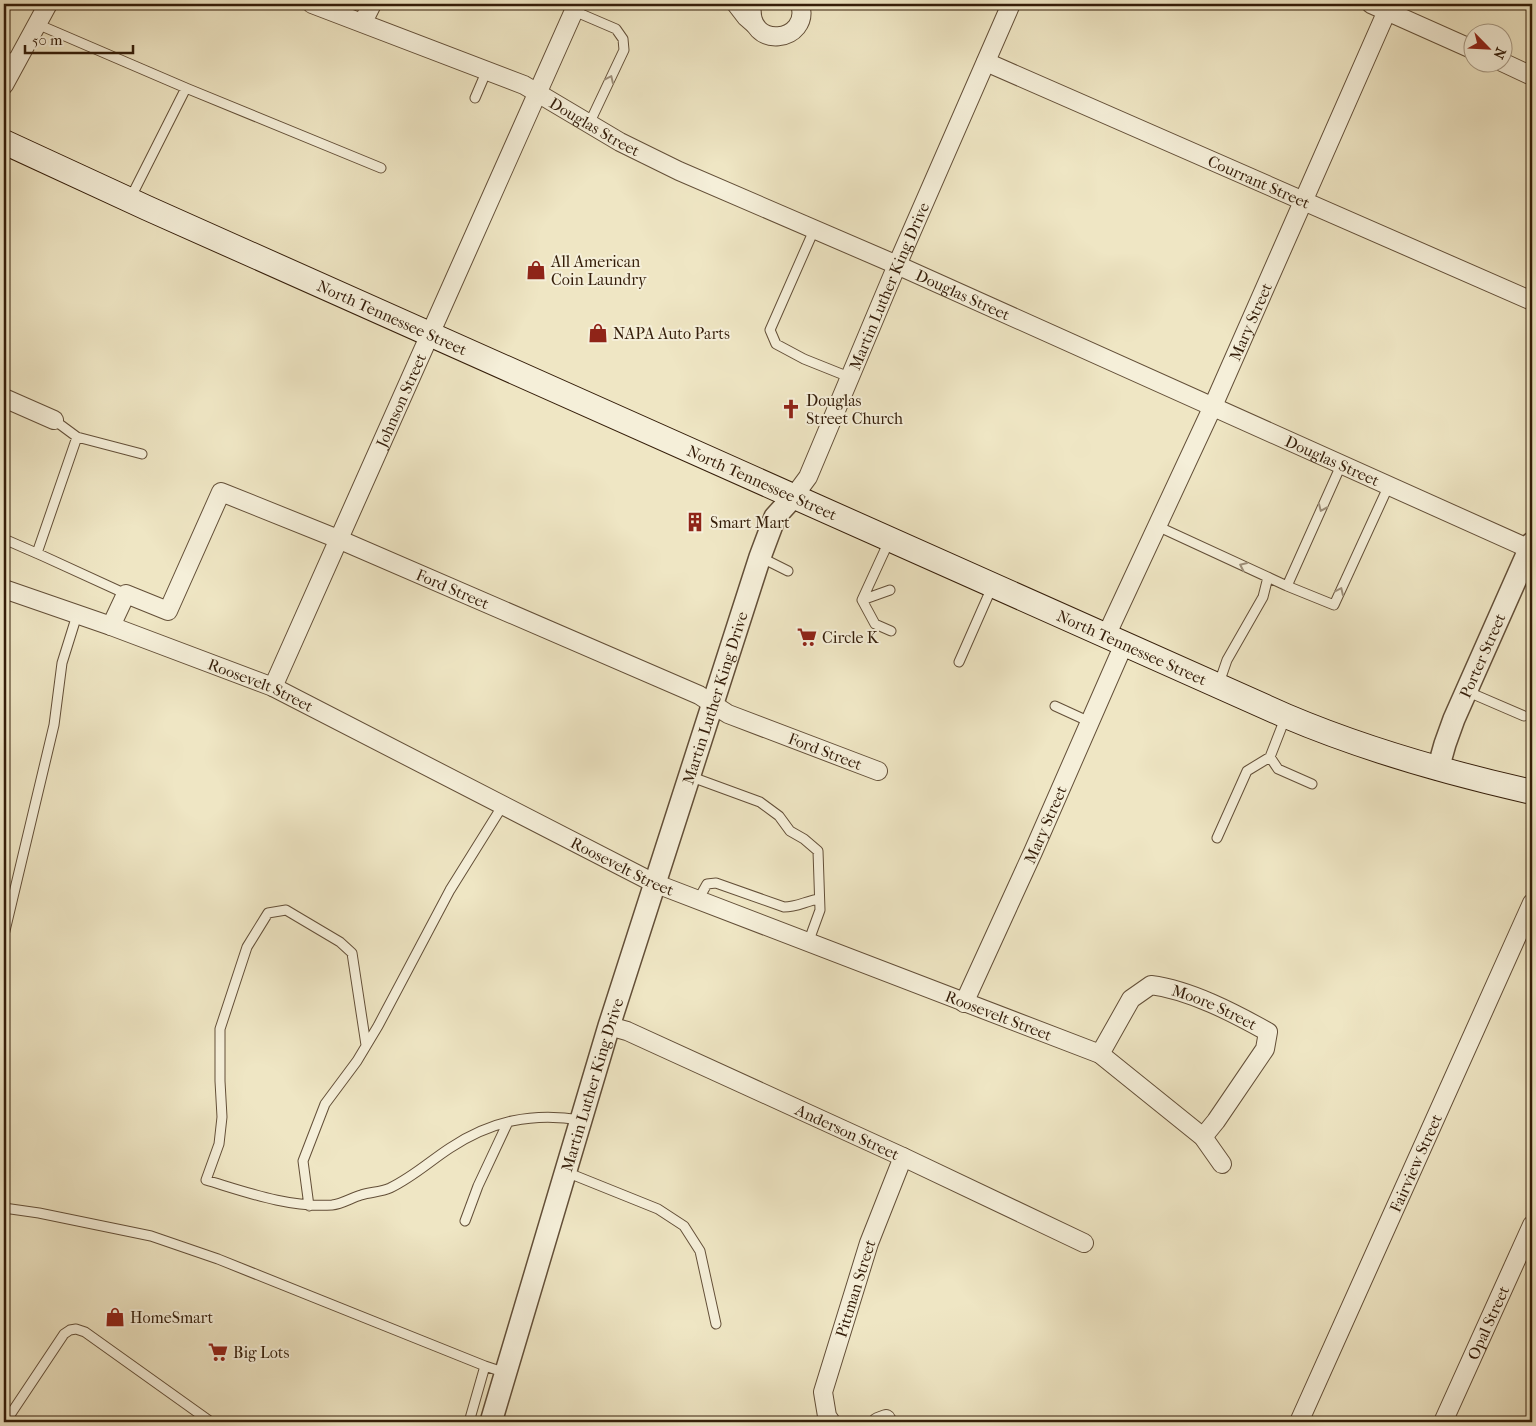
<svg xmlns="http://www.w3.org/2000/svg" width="1536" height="1426" viewBox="0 0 1536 1426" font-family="'IM FELL French Canon',serif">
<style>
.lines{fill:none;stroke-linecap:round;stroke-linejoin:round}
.service-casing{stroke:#634f38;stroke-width:11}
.minor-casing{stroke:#634f38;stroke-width:20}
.tertiary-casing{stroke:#634f38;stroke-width:24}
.secondary-casing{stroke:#341d09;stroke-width:26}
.service{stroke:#f5efd9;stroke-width:9}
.minor{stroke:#f5efd9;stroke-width:18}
.tertiary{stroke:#f5efd9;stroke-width:21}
.secondary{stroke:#f5efd9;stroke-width:24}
.oneway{stroke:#9e907b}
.labels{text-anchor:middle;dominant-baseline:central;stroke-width:4;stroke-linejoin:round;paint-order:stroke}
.street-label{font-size:16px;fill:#341d09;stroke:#f5efd9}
.poi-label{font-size:16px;fill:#341d09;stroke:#f5efd9;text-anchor:start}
</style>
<rect width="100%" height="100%" fill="#efe6c4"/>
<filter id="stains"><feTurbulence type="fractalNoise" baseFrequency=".004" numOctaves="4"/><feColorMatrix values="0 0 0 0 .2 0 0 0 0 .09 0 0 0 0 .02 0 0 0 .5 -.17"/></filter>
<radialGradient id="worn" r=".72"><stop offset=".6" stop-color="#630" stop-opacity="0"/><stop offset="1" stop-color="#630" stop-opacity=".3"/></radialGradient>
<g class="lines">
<defs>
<path id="service" d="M574,11L616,29L623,39L624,50L589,124
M37,24L186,88L130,199
M4,55L16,62
M186,88L381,168
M475,98L487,70
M814,230L770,330L776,344L804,359L849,377
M54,420L77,437L142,454
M1157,526L1287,586L1334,605L1389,485
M4,539L43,556L126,594
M37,553L77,437
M760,557L788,571
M1287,586L1342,463
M862,600L890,539
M862,600L875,624L891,631
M862,600L890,590
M959,662L992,587
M1218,686L1227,660L1263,597L1268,577
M1466,691L1524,716
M1055,706L1090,722
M1270,757L1278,769L1312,784
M689,776L760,802L779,816L790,831L804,839L818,851L820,910L808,943
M1217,838L1247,771L1270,757L1286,716
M698,900L707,884L716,883L784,907C797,907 806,901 819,899
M4,935L54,725L62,663L77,615
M366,1045L352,953L340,942L286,910L268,913L247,947L220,1029V1081L222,1117L219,1144L206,1180C246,1192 289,1208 332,1205C342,1204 351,1198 361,1195C370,1192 381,1192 390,1188C413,1177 430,1161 450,1148C491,1121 532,1112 581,1120
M566,1172L658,1209L684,1226L700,1251L716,1324
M309,1206L303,1161L325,1104L357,1061L378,1026L450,890L503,805
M4,1208L39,1213L151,1236L218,1259L485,1366L506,1373
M465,1221L478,1186L508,1122
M4,1411L10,1415L5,1422
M10,1415L64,1334L70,1330L76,1329L85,1332L211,1422
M469,1422L485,1366"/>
<g id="minor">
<path id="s1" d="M312,4L524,85L620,142L679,171L897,265L1532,550"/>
<path d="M736,4L746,17L754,24"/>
<path d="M752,4C746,52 812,42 800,4"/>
<path d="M1371,4L1474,50"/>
<path d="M363,22L372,4"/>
<path id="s2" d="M986,62L1532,301"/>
<path d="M1502,62L1532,76"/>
<path d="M4,85L48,4"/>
<path d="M4,398L54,420"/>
<path id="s3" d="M794,496L808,477L897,265L1011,4"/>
<path id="s4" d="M4,589L111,626L273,687L654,883L1100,1054L1203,1137L1222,1164"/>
<path id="s5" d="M111,626L126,594L168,611L221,492L338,539L699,695L728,714L878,771"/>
<path id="s6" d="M1106,636L1213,406L1390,4"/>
<path id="s7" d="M273,687L577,4"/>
<path id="s8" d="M964,1003L1033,852L1124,644"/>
<path id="s9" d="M609,1026L627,1031L903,1157L1084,1243"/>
<path id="s10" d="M1100,1054L1131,999L1151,985C1190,990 1234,1013 1268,1032L1265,1049L1216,1121L1203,1137"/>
<path id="s11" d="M831,1422L827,1416L823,1392L869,1243L903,1157"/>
<path d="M878,1422L886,1419"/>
<path id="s12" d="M1299,1422L1532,903"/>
<path id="s13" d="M1443,1422L1532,1225"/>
</g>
<g id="tertiary">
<path id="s14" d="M1438,769L1445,744L1454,719L1532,543"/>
<path id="s15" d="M491,1422L609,1026L760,557L775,517L794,496"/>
</g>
<g id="secondary">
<path id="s16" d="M4,142L147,208L1286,716C1366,750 1448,773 1532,792"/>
</g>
</defs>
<use href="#service" class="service-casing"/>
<use href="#minor" class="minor-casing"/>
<use href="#tertiary" class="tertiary-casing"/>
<use href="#secondary" class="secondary-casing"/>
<use href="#service" class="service"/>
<use href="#minor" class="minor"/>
<use href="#tertiary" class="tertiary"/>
<use href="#secondary" class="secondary"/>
</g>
<defs><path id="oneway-chevron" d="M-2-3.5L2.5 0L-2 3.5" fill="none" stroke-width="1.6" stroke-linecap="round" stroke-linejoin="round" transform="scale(1.25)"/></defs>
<g class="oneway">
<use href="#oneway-chevron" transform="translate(610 79) rotate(-65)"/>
<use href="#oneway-chevron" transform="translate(1322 508) rotate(114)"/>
<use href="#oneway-chevron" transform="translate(1243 566) rotate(-155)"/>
<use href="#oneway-chevron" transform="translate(1340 591) rotate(-65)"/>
</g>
<defs>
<symbol id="shop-bare" viewBox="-9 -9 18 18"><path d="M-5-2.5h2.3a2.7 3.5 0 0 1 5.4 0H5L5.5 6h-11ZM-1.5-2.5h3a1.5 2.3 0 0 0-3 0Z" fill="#8f2418" stroke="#f5efd9" stroke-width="2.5" paint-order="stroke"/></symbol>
<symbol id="church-bare" viewBox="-9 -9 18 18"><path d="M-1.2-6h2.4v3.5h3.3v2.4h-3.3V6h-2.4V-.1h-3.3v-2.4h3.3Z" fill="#8f2418" stroke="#f5efd9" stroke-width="2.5" paint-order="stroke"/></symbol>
<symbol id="building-bare" viewBox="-9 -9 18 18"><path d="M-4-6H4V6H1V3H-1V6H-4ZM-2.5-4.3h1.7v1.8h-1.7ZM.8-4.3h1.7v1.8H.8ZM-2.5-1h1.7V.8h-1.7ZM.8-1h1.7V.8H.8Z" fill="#8f2418" stroke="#f5efd9" stroke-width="2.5" paint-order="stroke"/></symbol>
<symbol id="supermarket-bare" viewBox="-9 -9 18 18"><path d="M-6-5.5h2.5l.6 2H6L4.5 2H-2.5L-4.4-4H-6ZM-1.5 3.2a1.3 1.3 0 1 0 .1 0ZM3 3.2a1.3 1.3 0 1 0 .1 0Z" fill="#8f2418" stroke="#f5efd9" stroke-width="2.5" paint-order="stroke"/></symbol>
</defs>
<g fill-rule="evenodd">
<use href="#shop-bare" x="522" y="256" width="28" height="28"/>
<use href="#shop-bare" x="584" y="319" width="28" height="28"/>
<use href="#church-bare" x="777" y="395" width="28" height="28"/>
<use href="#building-bare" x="681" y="508" width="28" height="28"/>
<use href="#supermarket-bare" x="793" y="623" width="28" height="28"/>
<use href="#shop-bare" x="101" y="1303" width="28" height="28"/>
<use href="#supermarket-bare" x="204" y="1338" width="28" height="28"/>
</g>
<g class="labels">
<g class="street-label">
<text stroke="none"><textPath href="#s1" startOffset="309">Douglas Street</textPath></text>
<text stroke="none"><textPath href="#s2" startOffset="298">Courrant Street</textPath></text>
<text stroke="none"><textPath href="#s3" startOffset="231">Martin Luther King Drive</textPath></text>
<text stroke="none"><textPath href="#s1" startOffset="714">Douglas Street</textPath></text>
<text stroke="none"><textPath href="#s16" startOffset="426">North Tennessee Street</textPath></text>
<text stroke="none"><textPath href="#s6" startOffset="346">Mary Street</textPath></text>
<text stroke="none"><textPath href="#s7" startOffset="314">Johnson Street</textPath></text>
<text stroke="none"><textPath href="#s1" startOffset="1119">Douglas Street</textPath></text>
<text stroke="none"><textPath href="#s16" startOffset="831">North Tennessee Street</textPath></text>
<text stroke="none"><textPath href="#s5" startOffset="462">Ford Street</textPath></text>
<text stroke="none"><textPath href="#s16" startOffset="1236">North Tennessee Street</textPath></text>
<text stroke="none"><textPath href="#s14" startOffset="122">Porter Street</textPath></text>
<text stroke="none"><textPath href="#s4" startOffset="274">Roosevelt Street</textPath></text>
<text stroke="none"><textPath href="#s15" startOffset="758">Martin Luther King Drive</textPath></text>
<text stroke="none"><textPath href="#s5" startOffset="869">Ford Street</textPath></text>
<text stroke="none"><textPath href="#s8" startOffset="196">Mary Street</textPath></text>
<text stroke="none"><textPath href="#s4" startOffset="679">Roosevelt Street</textPath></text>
<text stroke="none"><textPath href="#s10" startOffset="155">Moore Street</textPath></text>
<text stroke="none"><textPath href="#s4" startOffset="1084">Roosevelt Street</textPath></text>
<text stroke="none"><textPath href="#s15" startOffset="352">Martin Luther King Drive</textPath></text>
<text stroke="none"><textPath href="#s9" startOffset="261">Anderson Street</textPath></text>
<text stroke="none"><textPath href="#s12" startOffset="284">Fairview Street</textPath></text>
<text stroke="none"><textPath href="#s11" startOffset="140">Pittman Street</textPath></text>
<text stroke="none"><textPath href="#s13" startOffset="109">Opal Street</textPath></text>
</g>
<g class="poi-label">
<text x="551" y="261">All American<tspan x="551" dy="18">Coin Laundry</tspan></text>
<text x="613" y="333">NAPA Auto Parts</text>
<text x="806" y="400">Douglas<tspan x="806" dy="18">Street Church</tspan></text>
<text x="710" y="522">Smart Mart</text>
<text x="822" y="637">Circle K</text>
<text x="130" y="1317">HomeSmart</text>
<text x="233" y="1352">Big Lots</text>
</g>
</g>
<rect width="1536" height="1426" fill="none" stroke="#efe6c4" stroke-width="20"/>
<rect x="5" y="5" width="1526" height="1416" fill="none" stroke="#341d09" stroke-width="2.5"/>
<rect x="10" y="10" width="1516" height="1406" fill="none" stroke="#341d09"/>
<g transform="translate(1488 48) rotate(114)"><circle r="24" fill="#f5efd9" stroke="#a89b86"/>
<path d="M0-4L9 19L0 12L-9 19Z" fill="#8f2418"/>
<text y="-8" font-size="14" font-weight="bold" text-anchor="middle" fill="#341d09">N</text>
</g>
<path d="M25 45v8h108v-8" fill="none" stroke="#341d09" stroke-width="2.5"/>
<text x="32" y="45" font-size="15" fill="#341d09" stroke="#f5efd9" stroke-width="4" paint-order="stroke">50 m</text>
<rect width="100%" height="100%" filter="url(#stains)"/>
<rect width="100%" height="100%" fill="url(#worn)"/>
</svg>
